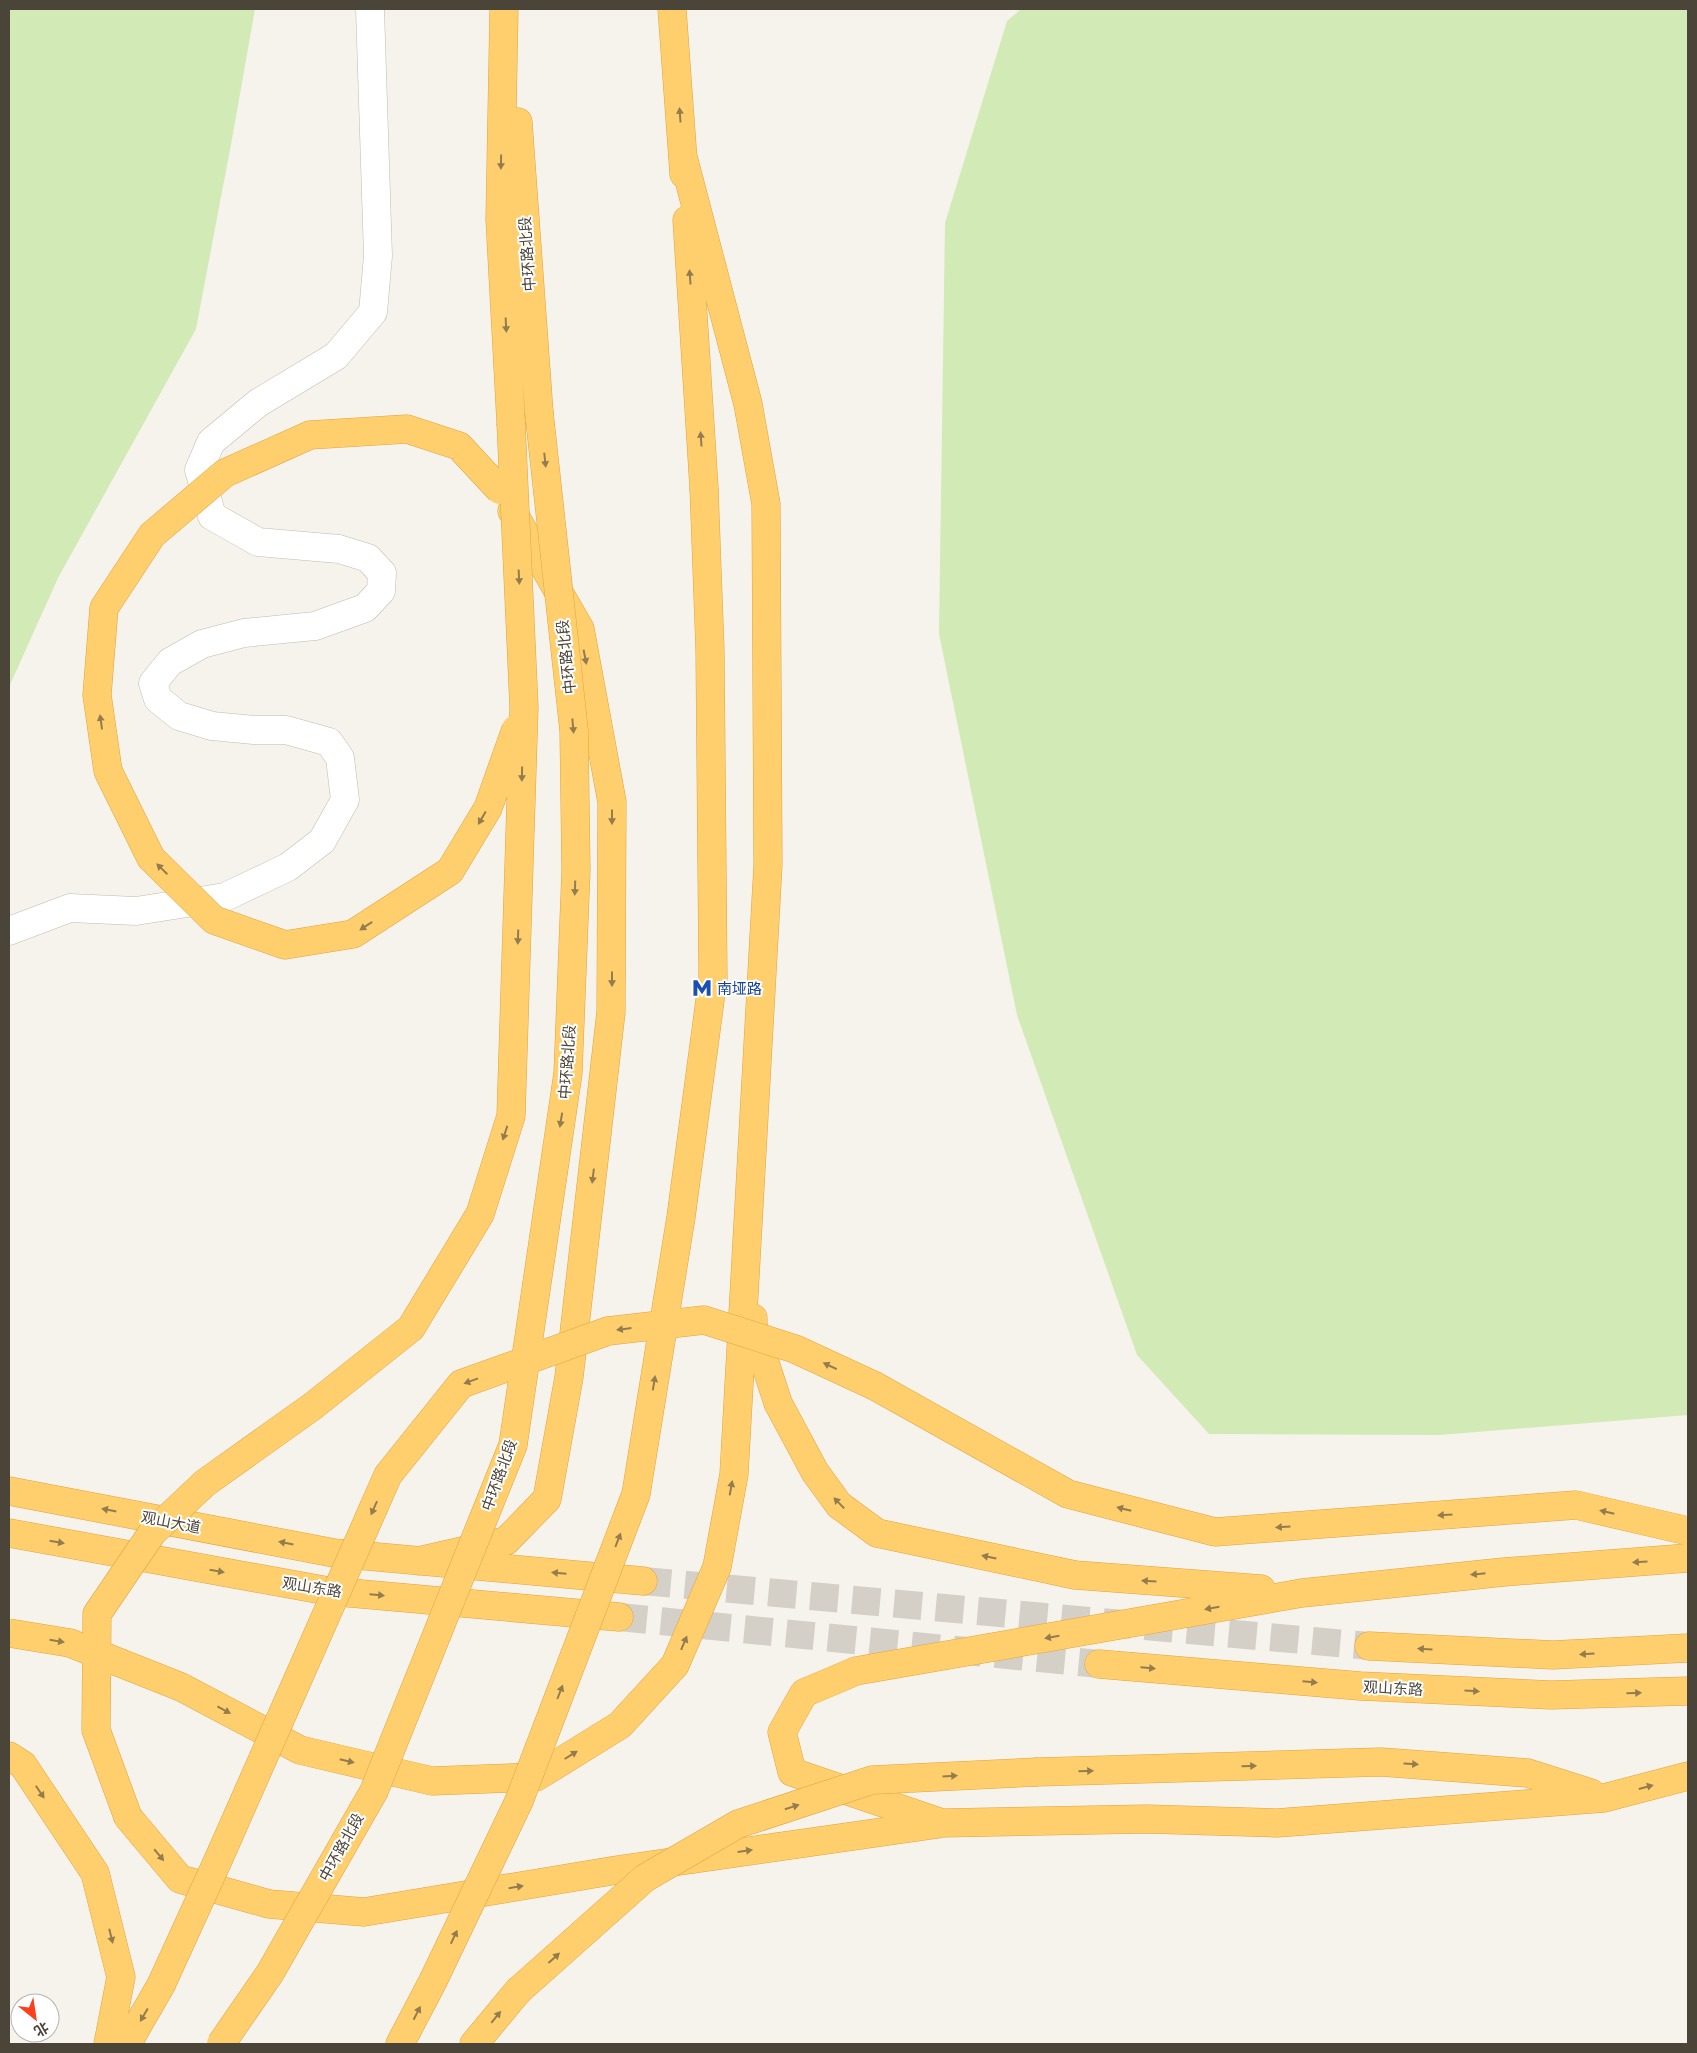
<svg xmlns="http://www.w3.org/2000/svg" width="1697" height="2053" viewBox="0 0 1697 2053" font-family="'Titillium Web','Noto Sans SC',sans-serif">
<style>
.green{fill:#d2eab5}
.lines{fill:none;stroke-linecap:round;stroke-linejoin:round}
.major-tunnel{stroke:#d4d0c8;stroke-width:28;stroke-dasharray:28 14;stroke-linecap:butt}
.highway-tunnel{stroke:#d4d0c8;stroke-width:28;stroke-dasharray:28 14;stroke-linecap:butt}
.minor-casing{stroke:#c2bbae;stroke-width:29}
.highway-casing{stroke:#e0a43c;stroke-width:29}
.minor{stroke:#fff;stroke-width:28}
.highway{stroke:#ffcf6e;stroke-width:28}
.highway-bridge-casing{stroke:#e0a43c;stroke-width:29;stroke-linecap:butt}
.highway-bridge{stroke:#ffcf6e;stroke-width:28}
.oneway{fill:#937c4e}
.labels{text-anchor:middle;dominant-baseline:central;stroke-width:4;stroke-linejoin:round;paint-order:stroke}
.street-label{font-size:15px;fill:#4b4439;stroke:#fff}
.transit-label{font-size:15px;fill:#164399;stroke:#fff;text-anchor:start}
</style>
<rect width="100%" height="100%" fill="#f6f3ec"/>
<path class="green" d="M9,9H255L232,139L196,329L58,578L9,687Z
M1021,9H1688V1415L1439,1435L1209,1434L1137,1355L1017,1015L939,634L945,223L1007,21Z"/>
<g class="lines">
<path class="major-tunnel" d="M619,1617L1099,1664"/>
<path class="highway-tunnel" d="M643,1581L1369,1646"/>
<defs>
<path id="minor" d="M9,931L70,908L136,911L225,897L288,867L322,841L345,800L340,758L329,742L286,730H254L212,726L179,716L158,699L153,683L170,662L202,644L244,633L315,626L365,608L381,591L382,573L368,558L339,549L258,542L212,516L199,470L211,442L258,403L336,356L373,312L378,256L370,9"/>
<path id="highway" d="M504,9L500,219L511,423
M672,9L684,174
M518,122L539,412
M687,220L704,488
M753,1318V1326L778,1403L815,1472L839,1505L877,1533L1075,1575L1261,1589
M875,1386L1068,1494L1215,1532L1576,1505L1688,1531
M9,1491L334,1553L643,1581
M9,1533L328,1591L619,1617
M1688,1558L1504,1572L1302,1593L856,1671L804,1693L782,1732L792,1772L942,1823L1147,1819L1277,1823L1604,1798L1688,1776
M419,1561L506,1541L547,1499L569,1377L611,1012L612,802L580,629L512,511
M1369,1646L1553,1655L1688,1648
M1099,1664L1360,1686L1551,1695L1688,1691
M181,1687L300,1750L432,1781L536,1777L620,1725L675,1665L717,1567L734,1474L768,865L766,504L748,404L683,157
M9,1756L23,1765L95,1873L121,1977L108,2044
M1037,1772L1381,1762L1528,1773L1591,1793
M128,1817L180,1879L269,1904L364,1912L617,1870L938,1824
M127,2044L161,1985
M400,2044L433,1981
M474,2044L518,1991"/>
</defs>
<use href="#minor" class="minor-casing"/>
<use href="#highway" class="highway-casing"/>
<use href="#minor" class="minor"/>
<use href="#highway" class="highway"/>
<defs>
<path id="highway-bridge" d="M500,490L459,446L407,429L310,435L225,473L152,535L104,608L97,695L108,771L151,858L214,920L285,945L353,934L450,871L488,808L516,729
M9,1633L70,1643L181,1687
M128,1817L96,1730L97,1614L152,1533L205,1483L313,1406L411,1328L480,1214L511,1116L524,707L511,423
M433,1981L519,1801L636,1494L681,1217L713,978L710,650L704,488
M161,1985L219,1858L388,1475L461,1384L608,1331L704,1320L795,1349L875,1386
M518,1991L645,1878L738,1824L872,1780L1037,1772
M221,2044L270,1973L374,1791L513,1445L568,1073L576,870L574,731L539,412"/>
</defs>
<use href="#highway-bridge" class="highway-bridge-casing"/>
<use href="#highway-bridge" class="highway-bridge"/>
</g>
<defs><path id="oneway-solid" d="M-6-.8H1V-3.2L6.5 0L1 3.2V.8H-6Z" transform="scale(1.25)"/></defs>
<g class="oneway">
<use href="#oneway-solid" transform="translate(680 115) rotate(-94)"/>
<use href="#oneway-solid" transform="translate(501 162) rotate(91)"/>
<use href="#oneway-solid" transform="translate(690 277) rotate(-94)"/>
<use href="#oneway-solid" transform="translate(506 325) rotate(87)"/>
<use href="#oneway-solid" transform="translate(701 439) rotate(-94)"/>
<use href="#oneway-solid" transform="translate(545 460) rotate(84)"/>
<use href="#oneway-solid" transform="translate(519 577) rotate(87)"/>
<use href="#oneway-solid" transform="translate(585 657) rotate(79)"/>
<use href="#oneway-solid" transform="translate(101 722) rotate(-98)"/>
<use href="#oneway-solid" transform="translate(573 726) rotate(85)"/>
<use href="#oneway-solid" transform="translate(522 774) rotate(91)"/>
<use href="#oneway-solid" transform="translate(612 817) rotate(90)"/>
<use href="#oneway-solid" transform="translate(482 818) rotate(120)"/>
<use href="#oneway-solid" transform="translate(162 869) rotate(-136)"/>
<use href="#oneway-solid" transform="translate(575 888) rotate(92)"/>
<use href="#oneway-solid" transform="translate(366 926) rotate(147)"/>
<use href="#oneway-solid" transform="translate(518 937) rotate(92)"/>
<use href="#oneway-solid" transform="translate(612 979) rotate(90)"/>
<use href="#oneway-solid" transform="translate(561 1120) rotate(99)"/>
<use href="#oneway-solid" transform="translate(505 1133) rotate(108)"/>
<use href="#oneway-solid" transform="translate(593 1176) rotate(97)"/>
<use href="#oneway-solid" transform="translate(624 1329) rotate(173)"/>
<use href="#oneway-solid" transform="translate(830 1366) rotate(-155)"/>
<use href="#oneway-solid" transform="translate(471 1381) rotate(160)"/>
<use href="#oneway-solid" transform="translate(654 1383) rotate(-81)"/>
<use href="#oneway-solid" transform="translate(731 1488) rotate(-80)"/>
<use href="#oneway-solid" transform="translate(839 1503) rotate(-134)"/>
<use href="#oneway-solid" transform="translate(374 1508) rotate(114)"/>
<use href="#oneway-solid" transform="translate(1124 1509) rotate(-166)"/>
<use href="#oneway-solid" transform="translate(109 1510) rotate(-169)"/>
<use href="#oneway-solid" transform="translate(1607 1512) rotate(-167)"/>
<use href="#oneway-solid" transform="translate(1445 1515) rotate(176)"/>
<use href="#oneway-solid" transform="translate(1283 1527) rotate(176)"/>
<use href="#oneway-solid" transform="translate(618 1540) rotate(-69)"/>
<use href="#oneway-solid" transform="translate(57 1542) rotate(10)"/>
<use href="#oneway-solid" transform="translate(286 1543) rotate(-169)"/>
<use href="#oneway-solid" transform="translate(989 1557) rotate(-168)"/>
<use href="#oneway-solid" transform="translate(1640 1562) rotate(176)"/>
<use href="#oneway-solid" transform="translate(217 1571) rotate(10)"/>
<use href="#oneway-solid" transform="translate(559 1573) rotate(-175)"/>
<use href="#oneway-solid" transform="translate(1478 1574) rotate(174)"/>
<use href="#oneway-solid" transform="translate(1149 1581) rotate(-176)"/>
<use href="#oneway-solid" transform="translate(377 1595) rotate(5)"/>
<use href="#oneway-solid" transform="translate(1212 1608) rotate(170)"/>
<use href="#oneway-solid" transform="translate(1052 1637) rotate(170)"/>
<use href="#oneway-solid" transform="translate(57 1641) rotate(9)"/>
<use href="#oneway-solid" transform="translate(684 1643) rotate(-67)"/>
<use href="#oneway-solid" transform="translate(1425 1649) rotate(-177)"/>
<use href="#oneway-solid" transform="translate(1587 1654) rotate(177)"/>
<use href="#oneway-solid" transform="translate(1148 1668) rotate(5)"/>
<use href="#oneway-solid" transform="translate(1310 1682) rotate(5)"/>
<use href="#oneway-solid" transform="translate(1472 1691) rotate(3)"/>
<use href="#oneway-solid" transform="translate(560 1692) rotate(-69)"/>
<use href="#oneway-solid" transform="translate(1634 1693) rotate(-2)"/>
<use href="#oneway-solid" transform="translate(224 1710) rotate(28)"/>
<use href="#oneway-solid" transform="translate(571 1755) rotate(-32)"/>
<use href="#oneway-solid" transform="translate(347 1761) rotate(13)"/>
<use href="#oneway-solid" transform="translate(1411 1764) rotate(4)"/>
<use href="#oneway-solid" transform="translate(1249 1766) rotate(-2)"/>
<use href="#oneway-solid" transform="translate(1086 1771) rotate(-2)"/>
<use href="#oneway-solid" transform="translate(950 1776) rotate(-3)"/>
<use href="#oneway-solid" transform="translate(1646 1787) rotate(-15)"/>
<use href="#oneway-solid" transform="translate(40 1792) rotate(56)"/>
<use href="#oneway-solid" transform="translate(792 1807) rotate(-18)"/>
<use href="#oneway-solid" transform="translate(745 1851) rotate(-8)"/>
<use href="#oneway-solid" transform="translate(159 1855) rotate(50)"/>
<use href="#oneway-solid" transform="translate(516 1887) rotate(-9)"/>
<use href="#oneway-solid" transform="translate(111 1936) rotate(76)"/>
<use href="#oneway-solid" transform="translate(454 1937) rotate(-65)"/>
<use href="#oneway-solid" transform="translate(554 1958) rotate(-42)"/>
<use href="#oneway-solid" transform="translate(417 2013) rotate(-63)"/>
<use href="#oneway-solid" transform="translate(144 2015) rotate(120)"/>
<use href="#oneway-solid" transform="translate(496 2017) rotate(-51)"/>
</g>
<defs>
<symbol id="metro-bare" viewBox="-9 -9 18 18"><path d="M-5.5 5V-5H-3L0 0L3-5H5.5V5H3V-.5L0 4L-3-.5V5Z" fill="#1a4fb4" stroke="#fff" stroke-width="2.5" paint-order="stroke"/></symbol>
</defs>
<g fill-rule="evenodd">
<use href="#metro-bare" x="688" y="974" width="28" height="28"/>
</g>
<g class="labels">
<g class="street-label">
<text transform="translate(527 254) rotate(-94)">中环路北段</text>
<text transform="translate(566 657) rotate(-96)">中环路北段</text>
<text transform="translate(567 1062) rotate(-86)">中环路北段</text>
<text transform="translate(499 1475) rotate(-70)">中环路北段</text>
<text transform="translate(171 1522) rotate(11)">观山大道</text>
<text transform="translate(312 1587) rotate(9)">观山东路</text>
<text transform="translate(1393 1688) rotate(3)">观山东路</text>
<text transform="translate(341 1847) rotate(-61)">中环路北段</text>
</g>
<g class="transit-label">
<text x="717" y="988">南垭路</text>
</g>
</g>
<rect width="1697" height="2053" fill="none" stroke="#4b4439" stroke-width="20"/>
<g transform="translate(35 2018) rotate(150)"><circle r="24" fill="#ffffff" stroke="#b7b4b0"/>
<path d="M0-4L9 19L0 12L-9 19Z" fill="#fc3f1d"/>
<text y="-8" font-size="14" font-weight="bold" text-anchor="middle" fill="#4b4439">北</text>
</g>
</svg>
